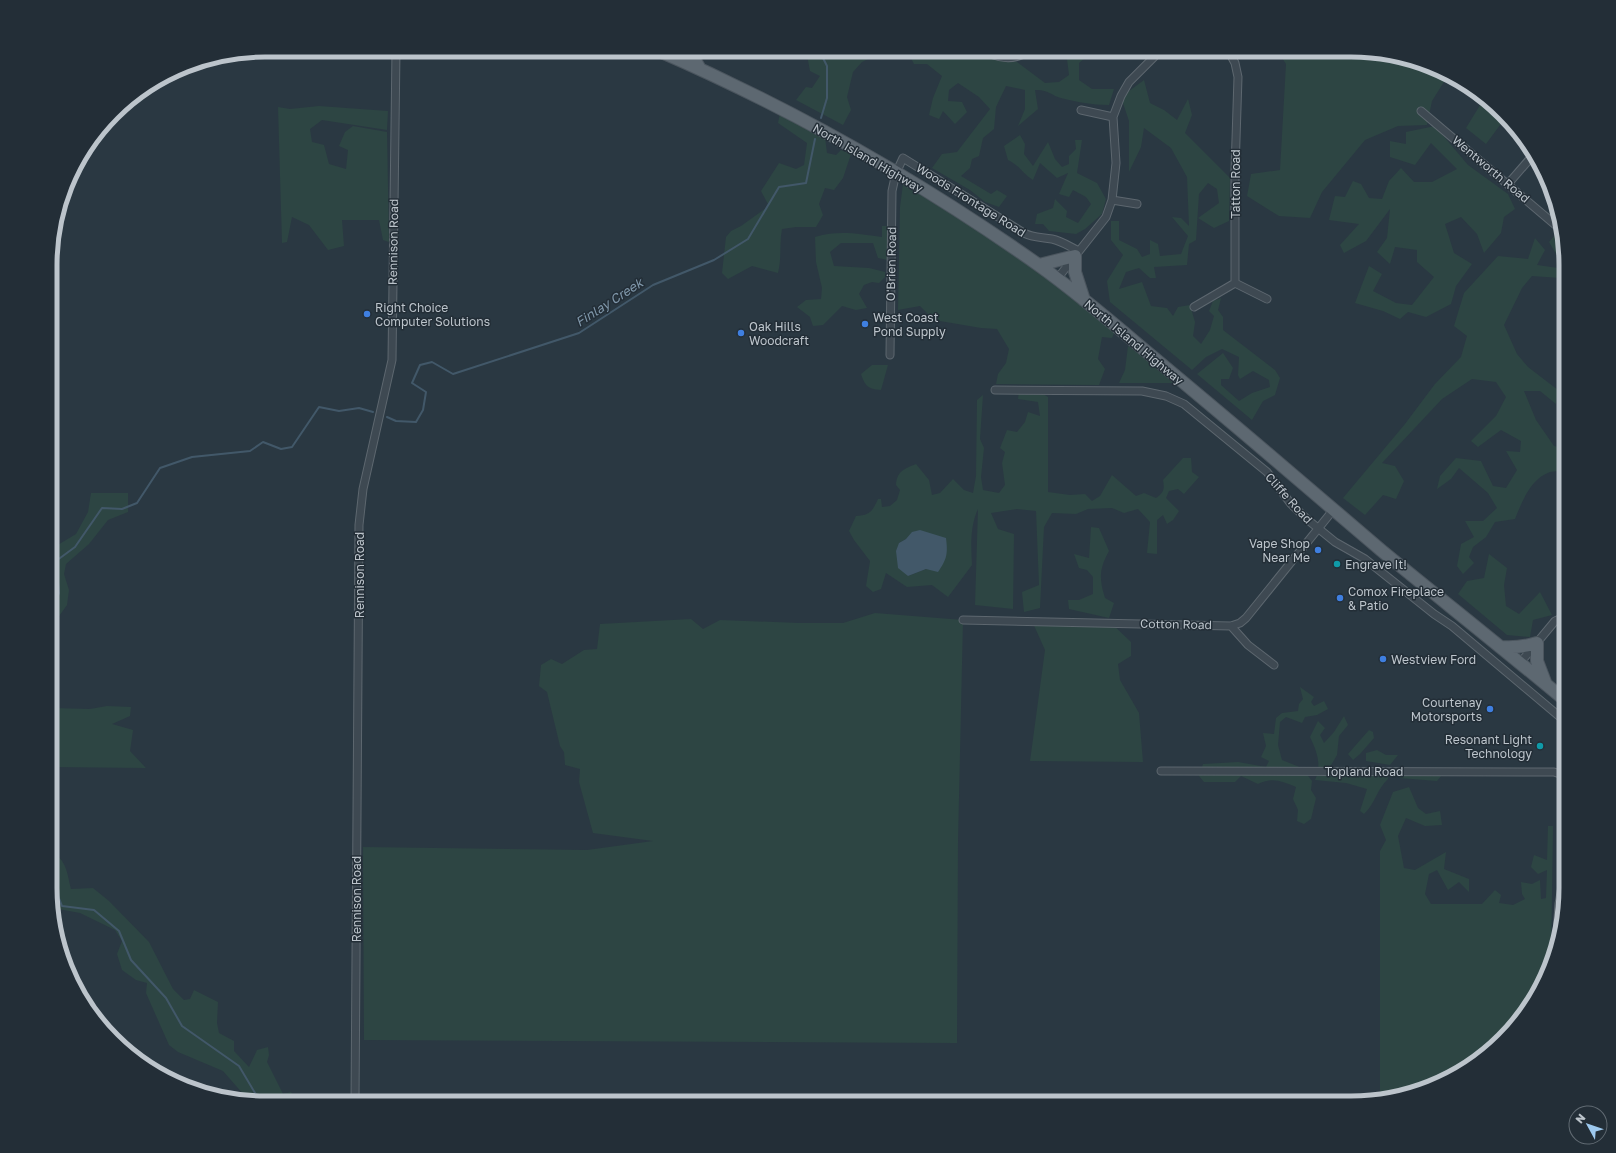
<svg xmlns="http://www.w3.org/2000/svg" width="1616" height="1153" viewBox="0 0 1616 1153" font-family="'Golos Text',sans-serif">
<style>
.green{fill:#2d4543;fill-rule:evenodd}
.water{fill:#425869}
.lines{fill:none;stroke-linecap:round;stroke-linejoin:round}
.stream{stroke:#425869;stroke-width:2}
.minor-casing{stroke:#5d676f;stroke-width:9}
.tertiary-casing{stroke:#5d676f;stroke-width:11}
.primary-casing{stroke:#4b555e;stroke-width:14}
.minor{stroke:#3e4952;stroke-width:7}
.tertiary{stroke:#3e4952;stroke-width:9}
.primary{stroke:#5d6871;stroke-width:12}
.shop-dot{fill:#3f7fe0;stroke:#232e37;stroke-width:1.5}
.culture-dot{fill:#0f9aa8;stroke:#232e37;stroke-width:1.5}
.labels{text-anchor:middle;dominant-baseline:central;stroke-width:3;stroke-linejoin:round;paint-order:stroke}
.street-label{font-size:12px;fill:#bcc4cb;stroke:#232e37}
.poi-label{font-size:12px;fill:#bcc4cb;stroke:#232e37;text-anchor:start}
.water-label{font-size:13px;font-style:italic;fill:#8098ab;stroke:#232e37}
.rim{fill:none;stroke:#bcc4cb;stroke-width:5}
</style>
<rect width="100%" height="100%" fill="#2a3842"/>
<path class="green" d="M806,50H873L872,57L862,62L853,72L847,97L851,110L843,125L796,100L806,87L812,88L820,76L810,71Z
M907,50H975L1017,62L1045,83L1059,82L1069,75L1067,59L1078,51L1081,56L1085,50H1095L1079,63V80L1092,89H1114L1109,105C1092,105 1077,102 1061,98C1051,95 1047,89 1035,90L1038,109L1018,126L1025,109V90L1006,86L996,107L994,129L983,138L979,156L972,159L970,168L961,176L991,194L997,190L1007,196L999,207L985,202L970,190L932,168L942,154L957,152L990,109L979,97L958,83L949,90L948,101L962,102L967,112L955,124L943,111L939,119L929,115L933,98L942,76L927,64H914Z
M1277,50H1365L1433,66L1450,76L1447,77L1432,101L1427,125L1398,126L1365,140L1322,192L1310,218L1279,216L1247,196L1251,174L1280,170L1286,64Z
M1144,80L1150,103L1164,110L1177,120L1188,99L1192,115L1185,133L1230,178L1229,221L1214,228L1198,218L1219,203L1217,189L1208,183L1199,194L1196,240L1189,244L1187,265L1154,267L1156,278H1150L1139,268L1126,272L1119,289L1142,282L1151,306L1167,308L1173,316L1178,307L1190,305L1195,322L1193,336L1201,344L1210,330L1214,316L1209,311L1213,301L1221,298L1218,310L1223,317V330L1275,370L1280,378L1275,395L1263,401L1252,420L1197,374L1223,353L1233,368L1229,379H1221V385L1239,401L1252,393L1270,387L1269,380L1253,371L1240,379L1238,375L1239,357L1222,349L1206,357L1192,370L1110,302L1107,281L1123,255L1111,240V221H1119V240L1137,249L1142,257L1150,254V240L1158,244L1160,256L1181,254L1188,236L1172,217L1181,218L1189,226L1187,177L1171,148L1144,128L1141,147L1129,172V121L1121,97Z
M1485,97L1506,117L1486,144L1466,128Z
M319,106L388,111L387,130L322,120L310,129L312,142L324,145L329,164L346,169L348,150L339,146L345,132L353,126L387,132L389,242L383,240L379,220H342L344,246L328,250L309,225L292,217L287,242L282,243L278,107L290,109Z
M780,113L825,137L827,153L836,155L841,150L851,154L843,178L834,190L825,188L819,204L823,215L816,227H796L782,229C779,245 782,257 778,273L752,266L728,279L722,273L726,237L731,231L741,226L769,206L761,191L779,163L796,169L804,165L807,143L778,123Z
M1435,126L1468,165L1508,194L1515,209L1504,217L1501,233L1484,253L1477,234L1461,217L1445,224L1454,253L1472,264L1456,286L1451,304L1426,317L1408,312L1400,319L1383,311L1355,303L1369,266L1382,274L1373,291L1396,303L1412,305L1434,277L1417,262V250L1395,247L1390,264L1377,252L1387,238L1390,209L1366,241L1344,253L1340,245L1359,224L1329,220L1335,196L1345,197L1353,181L1361,184L1369,198L1382,199L1389,181L1401,168L1414,182H1432L1457,169L1431,143L1415,165L1390,157V141L1406,144V132Z
M1020,135L1025,144L1024,154L1033,166L1048,142L1055,159L1062,167L1069,164V156L1076,149L1075,140H1082L1077,173L1097,183L1106,199L1102,214L1085,229L1076,234L1049,231L1043,224H1035L1037,214L1053,208L1055,199L1067,211L1066,217L1078,223L1091,204L1086,197L1073,190L1069,197L1059,194L1068,173L1057,178L1040,163L1033,180C1023,174 1019,165 1008,160L1004,146Z
M903,184L982,233L1061,288L1115,331L1112,338L1102,337L1098,359L1105,369L1099,385L996,384L998,374L1006,363L1009,349L997,329L981,328L934,320L920,306L898,310L900,207Z
M882,226H890L888,260L878,258L873,243H841L830,252L834,266L869,268L885,272V277L879,283L872,282L864,285L859,294L867,308L856,310L842,306L823,325L813,326L810,317L797,307L806,300L821,299L822,288L816,262L815,237C840,230 857,234 882,237Z
M1555,235C1566,244 1566,249 1566,263L1559,259L1549,242Z
M1535,238L1545,250L1537,265L1558,268L1560,278L1532,276L1522,288L1504,325L1517,354L1528,367L1558,390L1556,404L1540,391H1524L1536,420L1554,446L1566,449V471C1561,471 1554,471 1550,472C1530,479 1522,502 1515,519L1495,522L1486,537L1473,547L1469,557L1474,563L1463,574L1457,566L1461,544L1474,537L1465,521H1483L1497,508L1488,493L1459,468L1451,479L1437,489L1440,476L1456,458L1481,461L1493,486L1506,488L1517,470L1506,451L1520,452L1521,441L1501,430L1478,447L1471,441L1496,416L1506,397L1496,382L1472,379L1442,399L1382,463L1395,466L1404,481L1396,499L1383,495L1365,515L1343,498L1405,424L1435,384L1461,357L1467,336L1454,326L1464,293L1498,256L1528,259Z
M1566,293V333L1561,330L1557,308Z
M1128,346L1148,359L1173,383H1119L1125,370Z
M872,365H888L881,390C868,389 865,386 861,374Z
M1019,391L1040,392L1048,397V492L1070,495L1085,494L1092,501L1100,496L1112,475L1136,496L1144,493L1156,498C1163,493 1165,490 1163,480L1183,458H1191L1192,472L1199,477L1184,494L1178,489L1169,491L1166,498L1179,511L1173,520L1167,524L1163,515L1157,520V554L1147,553L1150,522L1138,509L1124,513L1112,508L1088,509L1076,514L1052,513L1044,527L1040,608L1024,612L1022,592L1039,585L1036,511L1017,509L991,513L998,529L1014,534L1013,609L975,605L978,509C970,526 971,546 972,565L948,597L932,585L907,587L886,573L881,589L873,592L866,586L870,561L854,540L849,531L856,516C870,515 872,512 878,499H881L882,507L890,506L897,500L900,490L896,485C897,471 904,469 916,464L929,480L932,495L940,493L953,479L964,490L973,493L976,476L977,400L983,395L980,439L984,448L981,477L983,490L999,493L1005,485L1002,463L1005,452L1000,448L1007,430L1017,432L1025,422L1028,412L1040,416L1038,402L1018,399ZM906,539L926,569L908,576L899,543Z
M91,493H128V512L108,520L89,544L66,564L64,574L69,590L67,605L57,619V645L52,653V596L54,591L52,556L56,546L76,534L88,512Z
M1091,527L1099,528L1109,551C1099,569 1099,579 1105,598L1114,603L1109,618L1069,609L1068,600H1079L1093,594V577L1087,570L1079,568L1074,554L1089,558Z
M1489,554L1507,568L1504,585L1506,606L1519,614L1540,592L1552,615L1533,620L1530,637L1507,635L1458,594L1467,581L1484,578Z
M875,613L963,620L958,842L957,1043L364,1040L363,847L587,850L653,841L593,833L579,782L580,769L565,765L564,752L560,746L547,692L539,686L541,665L551,659L562,664L584,650L597,649L600,624L691,619L703,629L720,620L799,623H843Z
M1032,621L1111,623L1131,642V656L1118,664L1120,680L1139,713L1143,762L1030,761L1045,650Z
M1300,687L1314,697L1311,702L1314,706L1324,701L1328,709L1317,715L1305,717L1302,723L1286,717L1280,722L1278,745L1282,760L1302,768L1312,781L1311,790L1316,798L1311,819L1304,824L1297,821L1298,810L1293,799L1296,787C1281,781 1273,777 1258,784L1241,776L1235,782H1204L1199,776L1203,764L1238,762L1266,767L1269,761L1261,757L1266,746L1263,733L1274,734L1276,718L1282,713L1298,711L1299,704L1303,699Z
M107,706L131,707L130,716L112,724L133,730L130,751L146,768L52,767V708L90,709Z
M1344,716L1348,725L1339,736L1337,755L1330,767L1388,769V779C1377,789 1375,804 1364,814L1360,811L1367,789L1346,783L1315,780C1322,765 1317,752 1310,737L1318,721L1325,728L1320,735L1324,743L1334,732Z
M1369,730L1373,732L1374,738L1360,754L1353,760L1348,754Z
M1377,750L1386,755H1398L1390,765L1366,761V753Z
M1400,769L1442,775L1437,781L1399,778Z
M1409,787L1418,808L1426,814L1440,811L1442,825L1425,826L1406,818L1398,836L1404,868L1415,870L1446,852L1444,869L1469,879V892L1459,882L1448,890L1437,870L1429,874L1425,894L1431,904H1482L1495,890L1501,895L1499,903L1513,905L1525,899L1522,894L1521,882L1532,884L1540,880L1541,899L1546,898L1547,870L1538,874L1531,867L1534,855L1547,860L1548,826H1553L1551,963L1550,970L1521,1019L1482,1058L1446,1081L1407,1096L1380,1099V851L1386,840L1380,825L1393,792Z
M52,852C67,861 67,873 71,889L93,888L109,901L149,942L173,989L184,1000L190,999L194,990L218,1002L217,1023L219,1033L234,1041V1051L249,1067L257,1050L268,1047L269,1055L267,1062L283,1094L291,1092L296,1100L293,1103H251L244,1101V1095L223,1071L178,1052L169,1045L146,993L147,983L136,980L122,970L117,954L122,941L115,930L80,913L58,909L52,901Z"/>
<path class="water" d="M920,530L946,538C948,554 947,559 938,572L926,569L908,576L898,568L896,551L899,543L906,539L912,532Z"/>
<g class="lines">
<path class="stream" d="M819,50L827,66V98L821,118
M387,417L396,421L416,422L423,410L426,392L412,383L420,365L432,362L453,374L579,333L653,285L714,260L748,239L779,187L806,183L815,139
M52,612L59,593L56,561L75,547L102,508L122,509L137,503L160,468L192,457L250,451L263,442L281,449L292,447L319,407L339,411L359,408L373,412
M52,880L62,906L94,910L119,931L131,960L166,998L182,1026L239,1066L261,1103"/>
<defs>
<path id="minor" d="M977,50C998,56 1010,64 1030,50
M1228,50L1235,63L1238,77L1235,170V283
M1081,110L1113,117
M1421,111L1559,228
M1508,184L1534,154
M1112,200L1137,204
M1057,279L1106,217L1112,200L1116,163L1113,117L1121,96L1129,82L1161,50
M1235,283L1267,299
M1194,307L1235,283
M890,355L892,191L896,173L903,158L1024,233C1033,238 1042,237 1052,239C1062,241 1070,247 1079,251
M995,390L1142,391L1166,396L1184,404L1267,472L1291,504L1308,520L1335,542L1365,559L1434,614L1452,626L1566,722
M963,620L1231,626L1240,623L1246,618L1334,509
M1231,626L1248,645L1274,665
M1520,663L1555,621L1566,616
M1161,771L1554,772L1566,776
M355,1103L359,525L363,489L392,360L396,50"/>
<path id="tertiary" d="M1558,934L1560,904L1566,870"/>
<path id="primary" d="M657,50C791,108 920,181 1040,266C1075,291 1108,319 1141,347C1183,382 1225,417 1266,452C1305,485 1343,518 1382,551C1443,601 1505,650 1566,701
M689,50L700,69
M1039,265L1075,256V272L1084,300
M1501,647C1515,648 1524,647 1537,643V661L1545,682"/>
</defs>
<use href="#minor" class="minor-casing"/>
<use href="#tertiary" class="tertiary-casing"/>
<use href="#primary" class="primary-casing"/>
<use href="#minor" class="minor"/>
<use href="#tertiary" class="tertiary"/>
<use href="#primary" class="primary"/>
</g>
<g class="shop-dot">
<circle cx="367" cy="314" r="4"/>
<circle cx="865" cy="324" r="4"/>
<circle cx="741" cy="333" r="4"/>
<circle cx="1318" cy="550" r="4"/>
<circle cx="1340" cy="598" r="4"/>
<circle cx="1383" cy="659" r="4"/>
<circle cx="1490" cy="709" r="4"/>
</g>
<g class="culture-dot">
<circle cx="1337" cy="564" r="4"/>
<circle cx="1540" cy="746" r="4"/>
</g>
<g class="labels">
<g class="street-label">
<text transform="translate(868 158) rotate(30)">North Island Highway</text>
<text transform="translate(1491 169) rotate(40)">Wentworth Road</text>
<text transform="translate(1235 184) rotate(-90)">Tatton Road</text>
<text transform="translate(971 200) rotate(32)">Woods Frontage Road</text>
<text transform="translate(393 242) rotate(-89)">Rennison Road</text>
<text transform="translate(891 264) rotate(-89)">O'Brien Road</text>
<text transform="translate(1134 342) rotate(40)">North Island Highway</text>
<text transform="translate(1289 498) rotate(48)">Cliffe Road</text>
<text transform="translate(359 575) rotate(-90)">Rennison Road</text>
<text transform="translate(1176 624) rotate(1)">Cotton Road</text>
<text x="1364" y="771">Topland Road</text>
<text transform="translate(356 899) rotate(-90)">Rennison Road</text>
</g>
<g class="poi-label">
<text x="375" y="307">Right Choice<tspan x="375" dy="14">Computer Solutions</tspan></text>
<text x="873" y="317">West Coast<tspan x="873" dy="14">Pond Supply</tspan></text>
<text x="749" y="326">Oak Hills<tspan x="749" dy="14">Woodcraft</tspan></text>
<text x="1310" y="543" text-anchor="end">Vape Shop<tspan x="1310" dy="14">Near Me</tspan></text>
<text x="1345" y="564">Engrave It!</text>
<text x="1348" y="591">Comox Fireplace<tspan x="1348" dy="14">&amp; Patio</tspan></text>
<text x="1391" y="659">Westview Ford</text>
<text x="1482" y="702" text-anchor="end">Courtenay<tspan x="1482" dy="14">Motorsports</tspan></text>
<text x="1532" y="739" text-anchor="end">Resonant Light<tspan x="1532" dy="14">Technology</tspan></text>
</g>
<g class="water-label">
<text transform="translate(609 302) rotate(-33)">Finlay Creek</text>
</g>
</g>
<path d="M0 0H1616V1153H0ZM265 57H1351A208 208 0 0 1 1559 265V888A208 208 0 0 1 1351 1096H265A208 208 0 0 1 57 888V265A208 208 0 0 1 265 57Z" fill="#232e37" fill-rule="evenodd"/>
<path class="rim" d="M265 57H1351A208 208 0 0 1 1559 265V888A208 208 0 0 1 1351 1096H265A208 208 0 0 1 57 888V265A208 208 0 0 1 265 57Z"/>
<g transform="translate(1588 1125) rotate(310)"><circle r="19" fill="#232e37" stroke="#606a72"/>
<path d="M0-3L7 15L0 10L-7 15Z" fill="#9dc9ef"/>
<text y="-6" font-size="11" font-weight="bold" text-anchor="middle" fill="#bcc4cb">N</text>
</g>
</svg>
